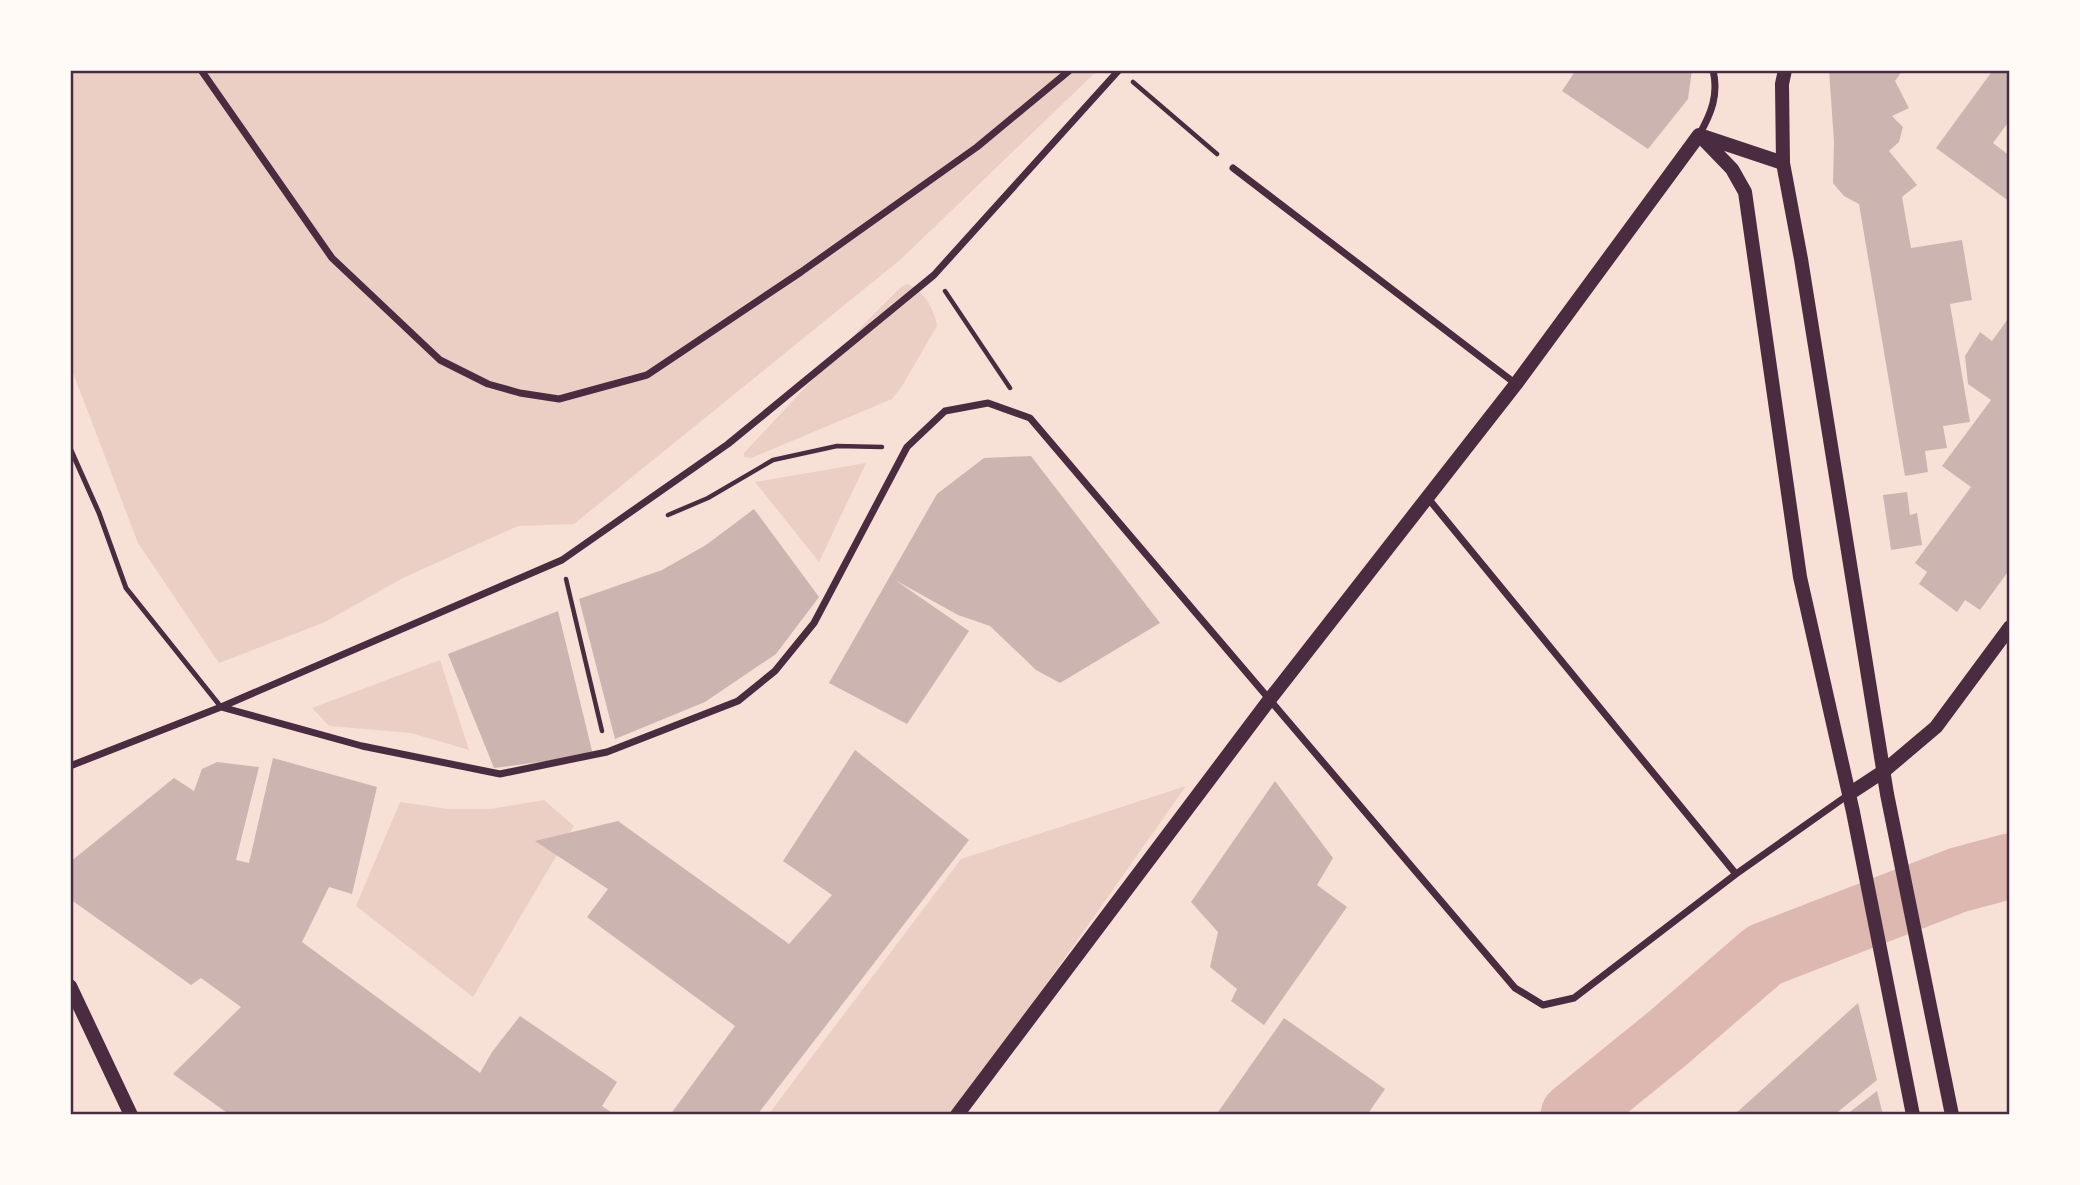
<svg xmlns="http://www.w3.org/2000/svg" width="2080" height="1185" viewBox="0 0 2080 1185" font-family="'IBM Plex Serif',serif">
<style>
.green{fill:#ebcfc5}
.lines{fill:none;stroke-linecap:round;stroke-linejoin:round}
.river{stroke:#dcb8b0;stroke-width:65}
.building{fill:#ccb4b1}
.path{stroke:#4a2c40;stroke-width:4.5}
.service{stroke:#4a2c40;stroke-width:5}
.minor{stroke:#4a2c40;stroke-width:7}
.secondary{stroke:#4a2c40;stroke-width:14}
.neatline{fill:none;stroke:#4a2c40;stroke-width:2.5}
</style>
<rect width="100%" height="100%" fill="#f7e1d7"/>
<path class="green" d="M70,70H1098L900,260L574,524L518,526L403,578L325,622L219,663L138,543L70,365Z
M907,284C923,289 935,310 937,326L902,386L892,399L751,458L744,457V453L870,318L900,288Z
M866,463L819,562L755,482Z
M440,660L469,750L411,733L329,726L312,708Z
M1186,786L954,1115H768L961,859Z
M544,800L574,826L473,997L356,906L400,802L448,809H490Z"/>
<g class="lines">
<path class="river" d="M1573,1115L1668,1038L1764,955L1958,880L2010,866"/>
</g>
<path class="building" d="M1576,70H1692L1688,99L1648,149L1562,91Z
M1829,70H1903L1895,81L1909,108L1892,116L1903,127L1899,142L1889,151L1917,185L1902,197L1911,248L1962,240L1972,300L1950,304L1970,422L1943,426L1947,448L1925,451L1928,472L1905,476L1859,204L1844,196L1833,183L1834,142Z
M1993,70H2010V120L1993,143L2010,156V202L1936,148Z
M2010,316V569L1980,610L1965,600L1957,612L1919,584L1927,572L1915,563L1971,487L1942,466L1991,400L1968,384L1965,356L1980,332L1992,341Z
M1031,456L1160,623L1060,683L1036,670L990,626L958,615L895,580L969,631L907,724L829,683L937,494L984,458Z
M1907,492L1910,515L1917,513L1922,545L1891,550L1883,495Z
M754,509L819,597L776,654L705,702L615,739L579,599L662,570L706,545Z
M558,611L593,755L494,768L448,654Z
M855,750L969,840L757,1115H670L735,1026L587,917L608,889L535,841L618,821L789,944L832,895L783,861Z
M273,758L377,787L352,894L329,887L302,942L480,1073L492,1052L520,1016L617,1082L602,1106L615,1115H230L173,1074L241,1007L201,978L191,985L70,899V862L174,778L194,791L202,769L217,762L259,767L236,860L249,863Z
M1275,781L1333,858L1317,885L1347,907L1264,1025L1231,1001L1237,989L1210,967L1218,932L1191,902Z
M1858,1003L1877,1080L1834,1115H1734Z
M1284,1018L1385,1089L1367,1115H1216Z
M1877,1091L1883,1115H1846Z"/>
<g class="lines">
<path class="path" d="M1133,82L1217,154
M945,291L1010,388
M668,515L708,498L773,460L837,446L882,447
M566,579L602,731"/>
<path class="service" d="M70,448L99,513L126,588L221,707"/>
<path class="minor" d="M201,70L332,258L440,360L488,384L520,393L559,399L647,375L801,272L977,147L1070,70
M1699,135C1711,114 1719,95 1713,70
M1233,168L1516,384
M1427,497L1736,874
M221,707L362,746L500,774L607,752L738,701L775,671L814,623L907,447L945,411L988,403L1030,418L1515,988L1543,1005L1574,998L1736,874L1848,795
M70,766L221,707L562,560L728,444L934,275L1119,70"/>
<path class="secondary" d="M1785,70L1782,84L1783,163L1801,259L1887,794L1952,1115
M1703,139L1732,169L1745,192L1800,577L1853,812L1913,1115
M1849,794L1884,771L1936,727L2010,627
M70,986L131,1115
M957,1115L1270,699L1516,384L1699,135L1783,163"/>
</g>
<rect width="2080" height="1185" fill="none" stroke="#fffaf5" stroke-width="144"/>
<rect x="72" y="72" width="1936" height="1041" class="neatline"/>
</svg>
